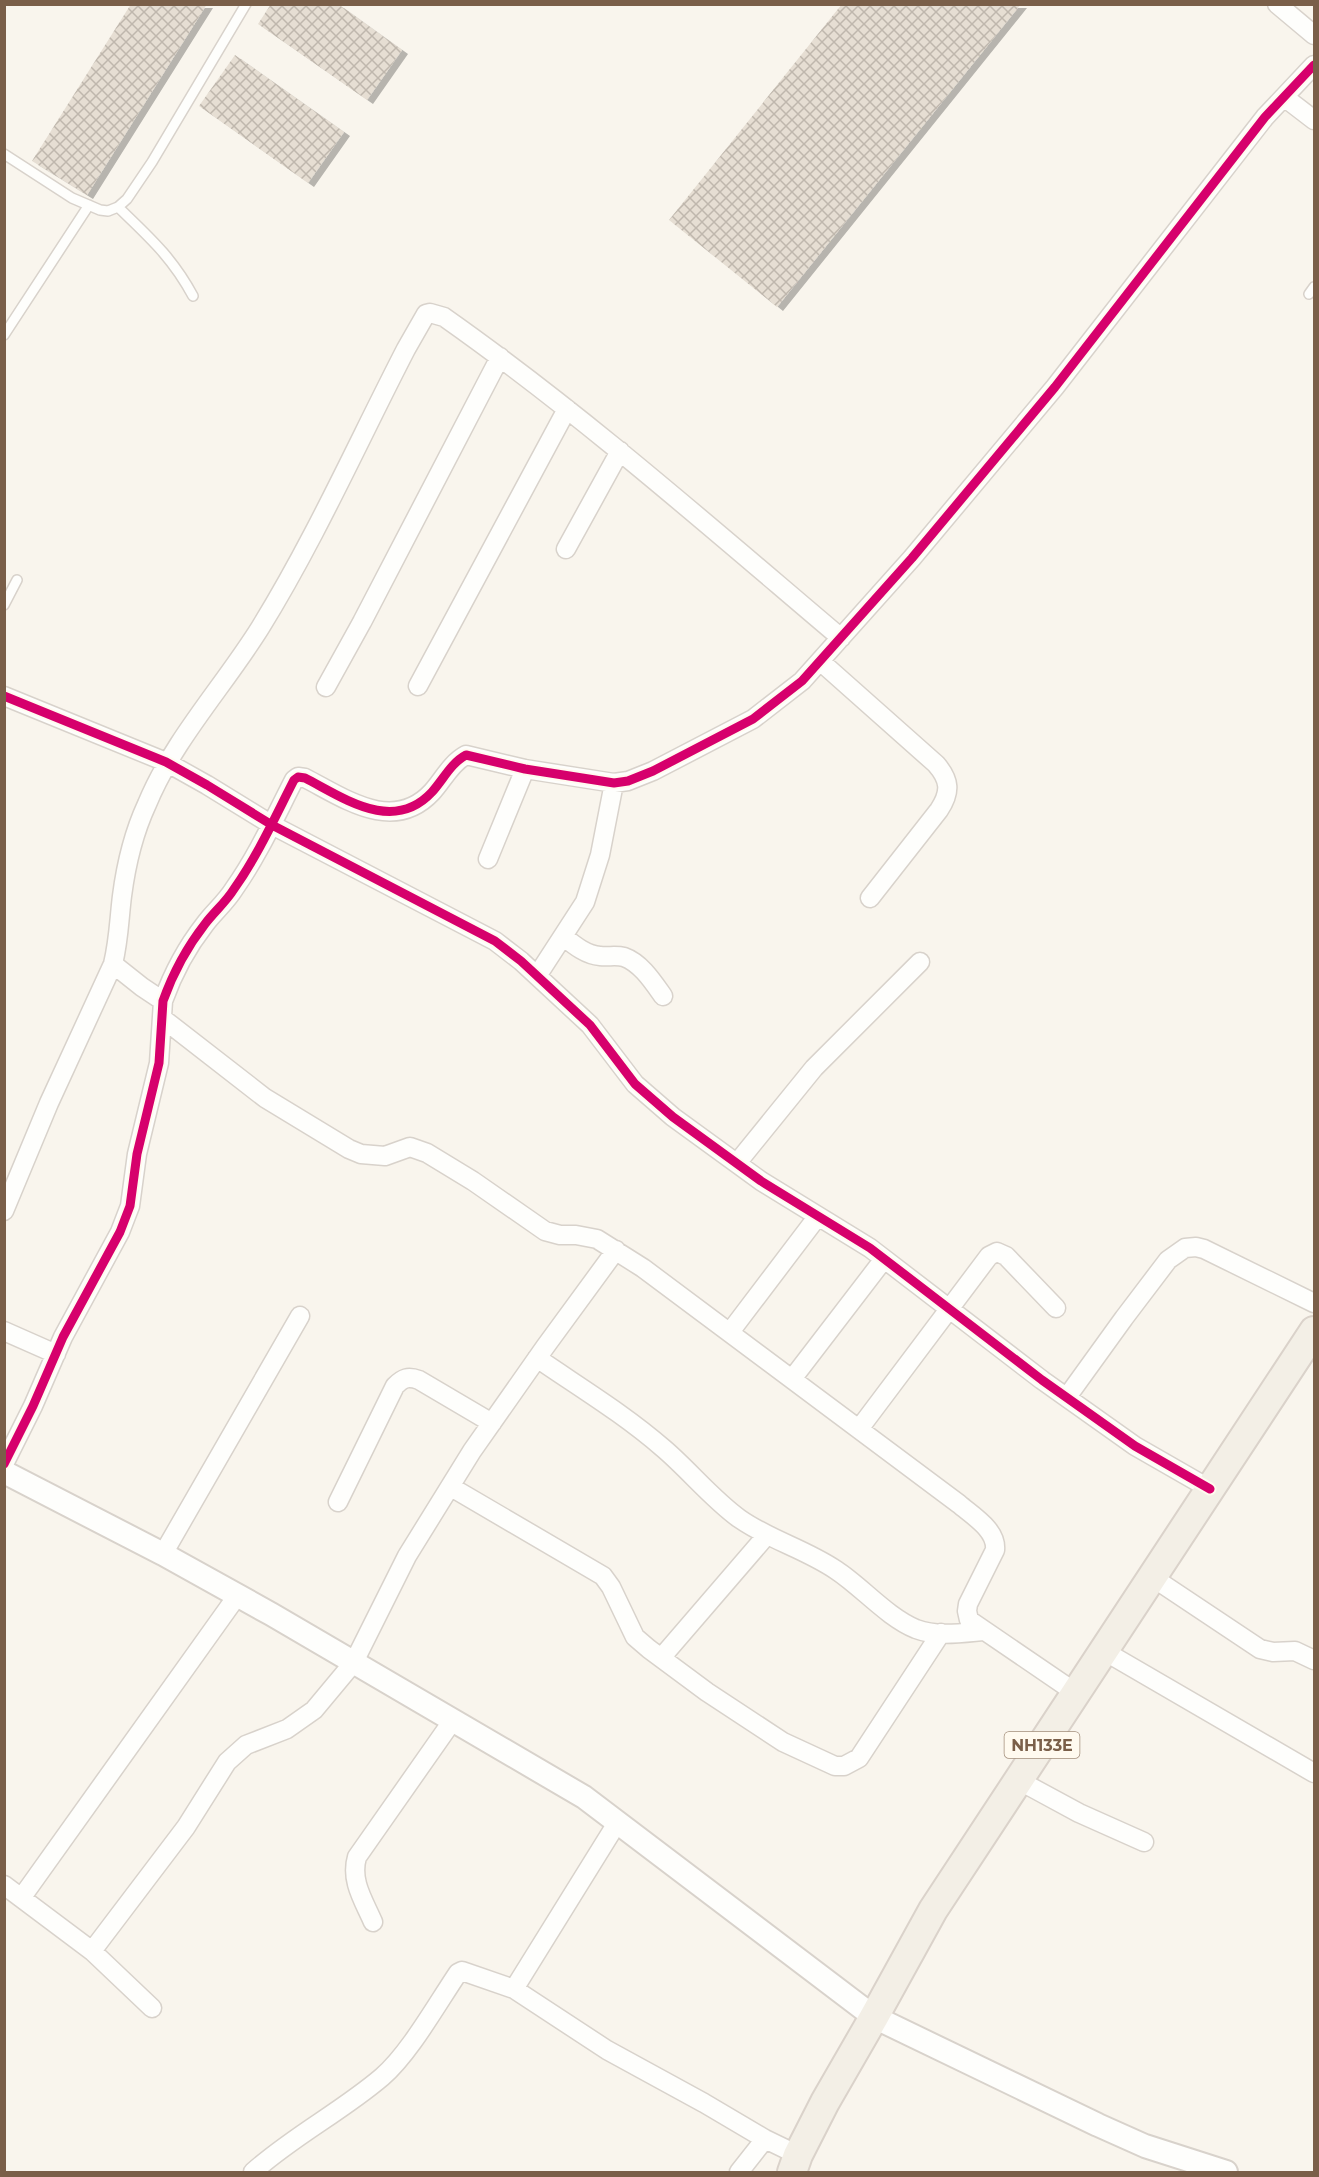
<svg xmlns="http://www.w3.org/2000/svg" width="1319" height="2177" viewBox="0 0 1319 2177" font-family="Montserrat,sans-serif">
<style>
.building{fill:url(#building-cross-hatch);filter:url(#shadow)}
.lines{fill:none;stroke-linecap:round;stroke-linejoin:round}
.service-casing{stroke:#d8d2cb;stroke-width:12}
.minor-casing{stroke:#d8d2cb;stroke-width:21}
.tertiary-casing{stroke:#d8d2cb;stroke-width:26}
.primary-casing{stroke:#dad2ca;stroke-width:32}
.service{stroke:#fefefc;stroke-width:9}
.minor{stroke:#fefefc;stroke-width:18}
.tertiary{stroke:#fefefc;stroke-width:22}
.primary{stroke:#f3efe6;stroke-width:28}
.cycleway-casing{stroke:#fffaef;stroke-width:13}
.cycleway{stroke:#d6006c;stroke-width:9}
.labels{text-anchor:middle;dominant-baseline:central;stroke-width:6;stroke-linejoin:round;paint-order:stroke}
.shield{fill:#fffaef;stroke:#a28e7b;stroke-width:1.5}
.shield-label{font-size:16px;font-weight:bold;fill:#7a5f49}
</style>
<defs>
<pattern id="building-cross-hatch" width="8" height="8" patternUnits="userSpaceOnUse" patternTransform="scale(1.5)"><rect width="8" height="8" fill="#e6ded3"/><path d="M0 0l8 8M0 8l8-8" fill="none" stroke="#bfb7ad"/></pattern>
<filter id="shadow"><feDropShadow dx="6" dy="4" stdDeviation="0" flood-color="#0004"/></filter>
</defs>
<rect width="100%" height="100%" fill="#f9f5ed"/>
<path class="building" d="M131,4H207L87,195L32,161Z
M271,4H338L402,50L367,100L258,24Z
M842,4H1021L777,307L669,220Z
M235,55L344,132L308,183L199,106Z"/>
<g class="lines">
<defs>
<path id="service" d="M4,154L72,198L100,210L108,211L118,207L127,199L152,162L246,4
M118,207C149,237 172,257 193,296
M1309,294L1314,287
M4,335L89,205
M4,605L17,580"/>
<path id="minor" d="M1277,4L1314,35
M1284,97L1314,120
M566,549L620,451
M820,661L936,764C950,780 951,792 939,810L870,898
M418,686L567,409
M326,687L362,622L500,357
M4,696L166,762L207,785L272,825L495,941L521,961L590,1025L635,1084L673,1117L761,1181L870,1248L1042,1380L1135,1446L1210,1489
M488,859L525,769
M564,937C574,945 586,955 600,956C608,957 616,955 624,957C641,963 653,982 663,996
M113,964L142,987L163,1001
M537,976L585,902L600,855L614,783
M162,1018L265,1098L349,1149L361,1154L385,1156L410,1147L427,1153L473,1181L545,1231L560,1235H576L597,1239L643,1268L959,1504C973,1516 997,1530 995,1550L968,1604L967,1611L969,1620L1076,1693
M737,1163L814,1068L920,962
M4,1211L49,1103L113,964C119,939 119,920 122,896C126,865 134,832 147,804C174,739 223,687 260,628C315,539 358,442 406,349L426,314L430,313L444,317C583,415 711,528 841,638
M4,1331L56,1354
M730,1332L818,1216
M537,1358C579,1387 624,1414 663,1448C688,1469 713,1500 740,1519C770,1540 805,1549 836,1570C862,1587 887,1617 916,1629C937,1637 962,1633 984,1631
M792,1379L884,1259
M1067,1397L1124,1318L1168,1260L1185,1248L1196,1247L1204,1249L1314,1303
M859,1429L989,1256L997,1252L1006,1256L1056,1308
M4,1464L33,1406L63,1337L120,1232L130,1206L137,1154L159,1063L163,1001C173,973 187,947 205,924C214,912 226,902 234,889C258,855 275,817 294,780L298,777L305,778C344,798 393,834 432,792C443,780 451,763 466,755L525,769L614,783L628,781L653,771L753,719L802,681L912,558L1055,387L1265,117L1314,65
M451,1487L603,1576L611,1587L635,1637L649,1649L707,1692L783,1742L835,1766H844L859,1758L941,1633
M338,1502L395,1386C403,1378 408,1376 419,1380L492,1423
M163,1554L300,1316
M1152,1577L1260,1649L1273,1652L1295,1651L1314,1660
M1104,1651L1314,1773
M661,1658L766,1536
M1018,1780L1079,1813L1144,1842
M4,1885L92,1951L152,2008
M22,1897L237,1596
M373,1922C364,1901 350,1881 357,1857L453,1720
M92,1951L186,1827L227,1762L246,1745L287,1729L314,1710L354,1662L407,1556L472,1451L545,1347L616,1250
M514,1989L617,1823
M253,2172C293,2136 341,2112 382,2077C409,2054 437,2004 458,1973L462,1971L514,1989L607,2050L704,2103L765,2139L798,2155
M739,2172L765,2139"/>
<path id="tertiary" d="M4,1472L163,1554L271,1614L584,1797L874,2017L1098,2125L1145,2146L1226,2172"/>
<path id="primary" d="M792,2172L798,2155L825,2102L874,2017L933,1910L1314,1331"/>
</defs>
<use href="#service" class="service-casing"/>
<use href="#minor" class="minor-casing"/>
<use href="#tertiary" class="tertiary-casing"/>
<use href="#primary" class="primary-casing"/>
<use href="#service" class="service"/>
<use href="#minor" class="minor"/>
<use href="#tertiary" class="tertiary"/>
<use href="#primary" class="primary"/>
<defs>
<path id="cycleway" d="M4,696L166,762L207,785L272,825L495,941L521,961L590,1025L635,1084L673,1117L761,1181L870,1248L1042,1380L1135,1446L1210,1489
M4,1464L33,1406L63,1337L120,1232L130,1206L137,1154L159,1063L163,1001C173,973 187,947 205,924C214,912 226,902 234,889C258,855 275,817 294,780L298,777L305,778C344,798 393,834 432,792C443,780 451,763 466,755L525,769L614,783L628,781L653,771L753,719L802,681L912,558L1055,387L1265,117L1314,65"/>
</defs>
<use href="#cycleway" class="cycleway-casing"/>
<use href="#cycleway" class="cycleway"/>
</g>
<g class="labels">
<rect class="shield" x="1004.5" y="1732" width="75" height="26" rx="4.5"/>
<g class="shield-label">
<text x="1042" y="1745">NH133E</text>
</g>
</g>
<rect width="1319" height="2177" fill="none" stroke="#7a5f49" stroke-width="12"/>
</svg>
